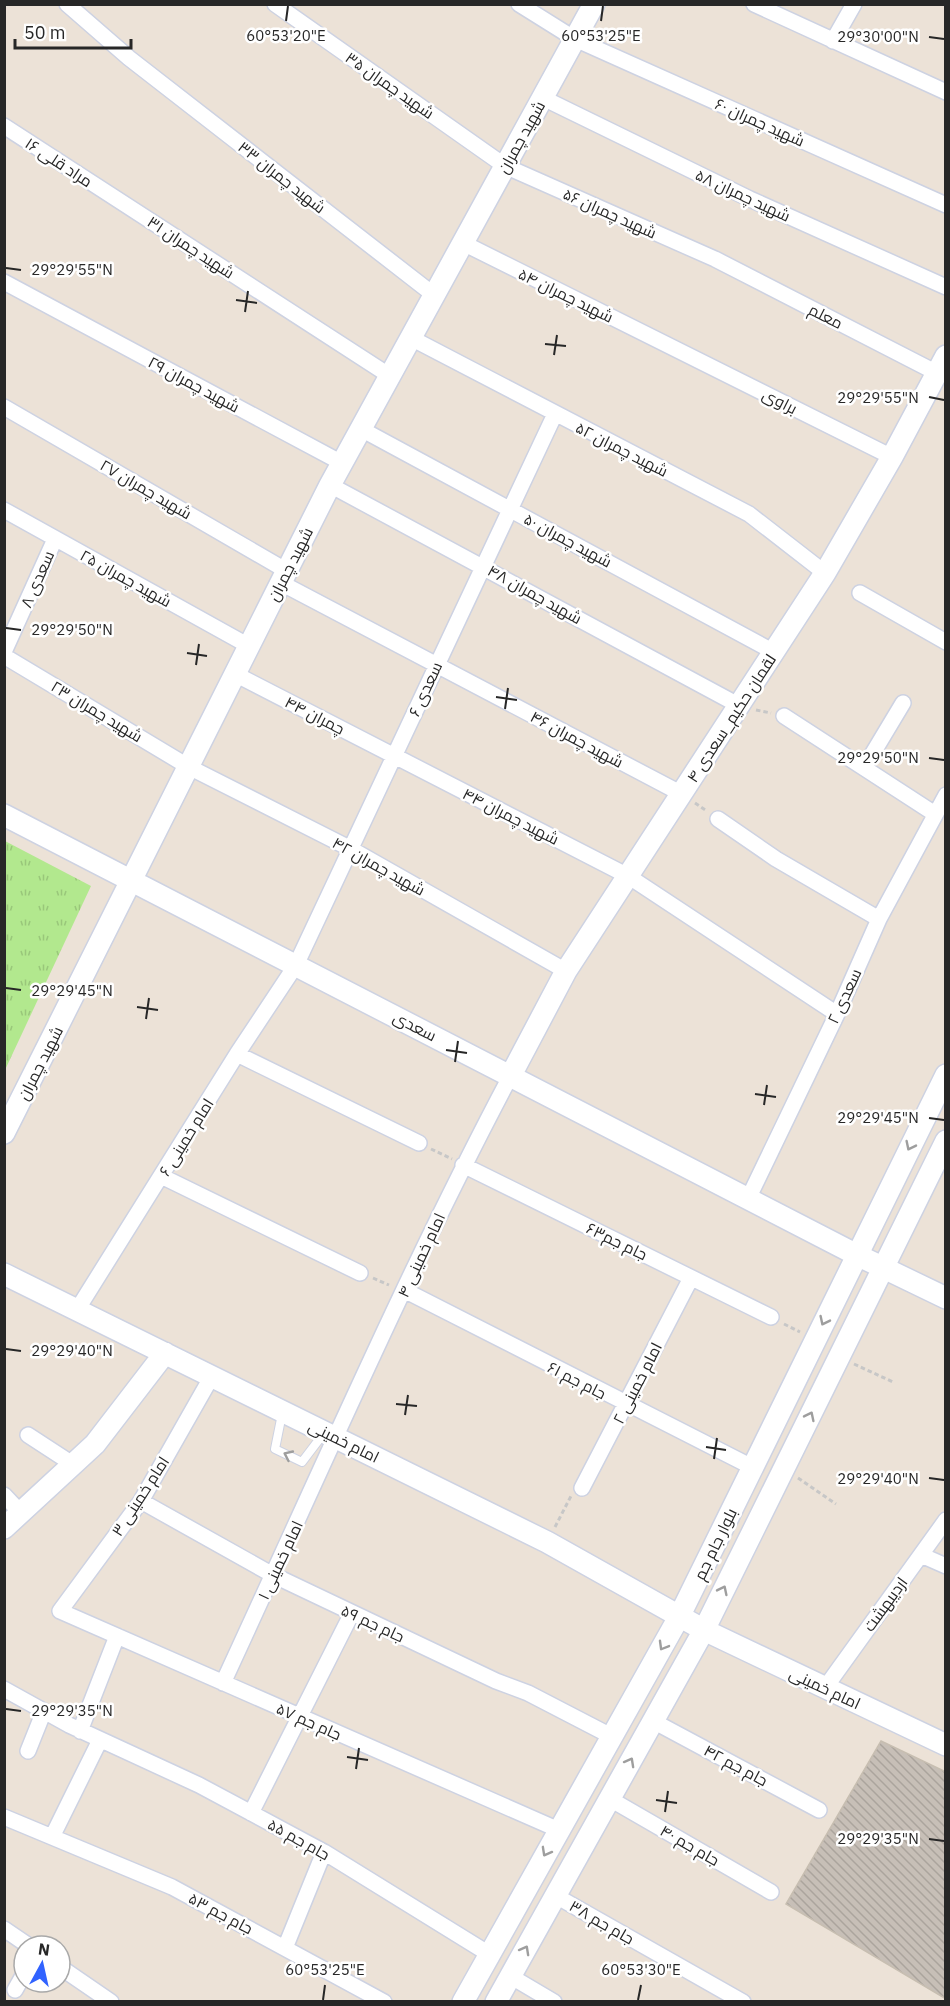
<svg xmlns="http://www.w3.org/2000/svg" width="950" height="2006" viewBox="0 0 950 2006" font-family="'IBM Plex Sans',Cairo,sans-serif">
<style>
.park{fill:url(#park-tufts)}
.building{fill:url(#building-back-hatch);stroke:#c7beb1;stroke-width:1.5}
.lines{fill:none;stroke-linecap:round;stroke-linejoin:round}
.lane-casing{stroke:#cdd2e2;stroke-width:10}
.street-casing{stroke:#cdd2e2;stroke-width:18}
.secondary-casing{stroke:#cdd2e2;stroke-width:24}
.path{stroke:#c7c7c7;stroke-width:3;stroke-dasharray:4.5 3;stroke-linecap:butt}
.lane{stroke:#fff;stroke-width:8}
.street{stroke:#fff;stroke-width:15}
.secondary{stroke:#fff;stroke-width:21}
.oneway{stroke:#9e9e9e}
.ticks{fill:none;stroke:#272727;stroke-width:2}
.labels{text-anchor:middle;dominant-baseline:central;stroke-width:5;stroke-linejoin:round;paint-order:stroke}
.street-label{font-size:16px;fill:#272727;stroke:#fff}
.ticks-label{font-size:15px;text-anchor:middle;fill:#272727;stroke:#fff;stroke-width:5;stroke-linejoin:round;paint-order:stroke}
</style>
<defs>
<pattern id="park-tufts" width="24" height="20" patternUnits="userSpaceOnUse" patternTransform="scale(1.5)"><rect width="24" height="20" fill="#b2e88e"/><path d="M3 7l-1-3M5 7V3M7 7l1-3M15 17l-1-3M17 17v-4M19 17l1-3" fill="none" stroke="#99c77a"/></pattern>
<pattern id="building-back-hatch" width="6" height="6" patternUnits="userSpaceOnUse" patternTransform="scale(1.5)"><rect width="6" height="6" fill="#c7bfb7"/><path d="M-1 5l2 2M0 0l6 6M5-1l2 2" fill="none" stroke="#aba49d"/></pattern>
</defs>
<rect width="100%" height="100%" fill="#ece2d7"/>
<path class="park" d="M5,841L91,886L5,1070Z"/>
<path class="building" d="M881,1741L946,1772V1999L786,1904Z"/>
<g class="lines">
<defs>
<path id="lane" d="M282,1414L275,1449L302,1462L324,1433"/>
<path id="street" d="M67,4L129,58L434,295
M275,4L505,166L715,259L937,373L945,372
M519,4L575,39L946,205
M754,4L946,92
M833,41L854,4
M543,98L750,199L946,287
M4,126L390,376
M463,243L892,457
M4,282L342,463
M411,338L749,514L825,573
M4,407L287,571
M361,429L774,652
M330,485L740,706
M4,510L249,646
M281,583L682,794
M860,593L946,642
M4,652L55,539
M4,656L189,767L351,849L566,971
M235,674L628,876L837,1014
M784,716L935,814
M864,768L903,703
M718,819L776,859L879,919
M237,1054L419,1143
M463,1165L771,1317
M161,1176L360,1273
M748,1199L837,1014L879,919L946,795
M404,1290L752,1467
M77,1310L237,1054L296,965L555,414
M212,1376L141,1501L60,1611L559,1830
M28,1435L74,1465
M582,1488L691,1278
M4,1495L21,1513
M141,1501L273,1575L496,1681L528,1693L611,1736
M921,1555L946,1566
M223,1683C317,1480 406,1273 511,1075
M825,1688L946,1520
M4,1689L69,1725L199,1785L324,1852L489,1954
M653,1721L819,1810
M80,1731L117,1636
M28,1751L44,1711
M610,1799L771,1892
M251,1813L352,1613
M4,1817L172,1887L384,2002
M52,1837L100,1740
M556,1896L743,2002
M4,1929L29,1946
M285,1948L324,1852
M60,1967L111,2002
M510,1976L554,2002
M15,1990L24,1974"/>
<path id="secondary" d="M4,815L857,1255L946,1298
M511,1075L566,971L825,573L892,457L946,356
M4,1133L330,485L594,4
M4,1274L547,1542L704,1630L946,1745
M4,1528L95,1444L165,1353
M463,2002L679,1617L946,1075
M496,2002L704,1630L946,1141"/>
</defs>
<use href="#lane" class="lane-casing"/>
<use href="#street" class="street-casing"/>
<use href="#secondary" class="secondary-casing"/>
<path class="path" d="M756,710L771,713
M695,803L707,811
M431,1149L452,1159
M373,1278L389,1285
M784,1324L800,1332
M854,1364L893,1382
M798,1478L836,1504
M555,1527L571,1496"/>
<use href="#lane" class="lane"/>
<use href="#street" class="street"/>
<use href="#secondary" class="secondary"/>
</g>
<defs><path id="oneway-chevron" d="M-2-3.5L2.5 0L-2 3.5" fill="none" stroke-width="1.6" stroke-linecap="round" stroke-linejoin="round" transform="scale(1.5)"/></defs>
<g class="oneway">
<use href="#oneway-chevron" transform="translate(910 1146) rotate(116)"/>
<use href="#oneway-chevron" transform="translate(824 1321) rotate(116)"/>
<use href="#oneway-chevron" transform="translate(810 1416) rotate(-64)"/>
<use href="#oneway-chevron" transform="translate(288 1455) rotate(-155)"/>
<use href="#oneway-chevron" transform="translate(723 1590) rotate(-64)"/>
<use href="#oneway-chevron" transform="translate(663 1646) rotate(120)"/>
<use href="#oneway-chevron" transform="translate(630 1762) rotate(-61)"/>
<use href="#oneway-chevron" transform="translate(546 1852) rotate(119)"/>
<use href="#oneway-chevron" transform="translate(525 1950) rotate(-61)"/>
</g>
<path class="ticks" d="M286,21L288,6M601,21L603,6M929,37L944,39M6,268L21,270M236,300L257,303M245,312L248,291M545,344L566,346M554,355L557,335M929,397L944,400M6,628L21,630M187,653L207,656M196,665L199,644M496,697L517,700M505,709L508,688M929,758L944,760M6,988L21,990M137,1007L158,1010M146,1019L149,998M446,1050L467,1053M455,1062L458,1041M755,1094L776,1097M764,1105L767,1085M929,1118L944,1120M6,1349L21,1351M396,1404L417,1406M405,1415L408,1395M706,1447L726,1450M714,1459L717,1438M929,1478L944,1480M6,1709L21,1711M347,1757L368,1760M356,1769L359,1748M656,1800L677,1803M665,1812L668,1791M929,1839L944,1841M323,2000L325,1985M638,2000L641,1985"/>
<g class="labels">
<g class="street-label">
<text transform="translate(390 85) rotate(35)">شهید چمران ۳۵</text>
<text transform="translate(760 122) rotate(24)">شهید چمران ۶۰</text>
<text transform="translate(521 137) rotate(-61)">شهید چمران</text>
<text transform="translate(59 162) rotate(33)">مراد قلی ۱۶</text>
<text transform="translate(282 177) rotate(38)">شهید چمران ۳۳</text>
<text transform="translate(743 195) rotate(25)">شهید چمران ۵۸</text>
<text transform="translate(610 213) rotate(24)">شهید چمران ۵۶</text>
<text transform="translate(191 247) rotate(33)">شهید چمران ۳۱</text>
<text transform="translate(566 295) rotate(26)">شهید چمران ۵۴</text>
<text transform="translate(826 316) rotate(27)">معلم</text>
<text transform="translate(194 384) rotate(28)">شهید چمران ۲۹</text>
<text transform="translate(780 401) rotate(27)">براوی</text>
<text transform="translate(622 449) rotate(27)">شهید چمران ۵۲</text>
<text transform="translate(146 489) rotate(30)">شهید چمران ۲۷</text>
<text transform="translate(568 540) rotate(28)">شهید چمران ۵۰</text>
<text transform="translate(290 564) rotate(-63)">شهید چمران</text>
<text transform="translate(126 578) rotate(29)">شهید چمران ۲۵</text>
<text transform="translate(37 579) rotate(-66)">سعدی ۸</text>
<text transform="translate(535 594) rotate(29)">شهید چمران ۴۸</text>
<text transform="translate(425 689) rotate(-65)">سعدی ۶</text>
<text transform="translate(97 711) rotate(31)">شهید چمران ۲۳</text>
<text transform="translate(315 715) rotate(27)">چمران ۴۴</text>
<text transform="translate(731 718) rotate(-57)">لقمان حکیم_سعدی ۴</text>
<text transform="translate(577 739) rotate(28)">شهید چمران ۴۶</text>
<text transform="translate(511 816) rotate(27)">شهید چمران ۴۴</text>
<text transform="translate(379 866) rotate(29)">شهید چمران ۴۲</text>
<text transform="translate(844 996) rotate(-65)">سعدی ۲</text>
<text transform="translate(415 1026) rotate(27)">سعدی</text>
<text transform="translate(40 1063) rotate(-63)">شهید چمران</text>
<text transform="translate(186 1137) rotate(-58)">امام خمینی ۶</text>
<text transform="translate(617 1241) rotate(26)">جام جم۶۳</text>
<text transform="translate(421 1255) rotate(-65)">امام خمینی ۴</text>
<text transform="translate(577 1380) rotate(27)">جام جم ۶۱</text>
<text transform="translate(637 1383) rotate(-63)">امام خمینی ۲</text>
<text transform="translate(344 1441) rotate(26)">امام خمینی</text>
<text transform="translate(140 1496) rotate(-57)">امام خمینی ۳</text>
<text transform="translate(715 1544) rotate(-64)">بلوار جام جم</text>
<text transform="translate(280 1560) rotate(-65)">امام خمینی ۱</text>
<text transform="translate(885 1604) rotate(-54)">اردیبهشت</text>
<text transform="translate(373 1623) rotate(25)">جام جم ۵۹</text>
<text transform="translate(825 1688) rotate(25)">امام خمینی</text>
<text transform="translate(309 1721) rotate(24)">جام جم ۵۷</text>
<text transform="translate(736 1765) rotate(28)">جام جم ۴۲</text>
<text transform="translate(299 1839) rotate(29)">جام جم ۵۵</text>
<text transform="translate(690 1845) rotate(30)">جام جم ۴۰</text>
<text transform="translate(221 1913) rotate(28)">جام جم ۵۳</text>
<text transform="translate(602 1922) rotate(30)">جام جم ۳۸</text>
</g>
</g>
<g class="ticks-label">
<text x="286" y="41">60°53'20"E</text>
<text x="601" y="41">60°53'25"E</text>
<text x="878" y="42">29°30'00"N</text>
<text x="72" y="275">29°29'55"N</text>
<text x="878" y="403">29°29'55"N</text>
<text x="72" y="635">29°29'50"N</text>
<text x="878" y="763">29°29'50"N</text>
<text x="72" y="996">29°29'45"N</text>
<text x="878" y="1123">29°29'45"N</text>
<text x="72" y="1356">29°29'40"N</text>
<text x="878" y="1484">29°29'40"N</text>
<text x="72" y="1716">29°29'35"N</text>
<text x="878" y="1844">29°29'35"N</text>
<text x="325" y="1975">60°53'25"E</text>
<text x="641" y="1975">60°53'30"E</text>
</g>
<rect width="950" height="2006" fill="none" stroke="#272727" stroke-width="12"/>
<g transform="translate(42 1964) rotate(8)"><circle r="28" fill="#ffffff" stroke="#a9a9a9" stroke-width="1.5"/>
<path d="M0-4.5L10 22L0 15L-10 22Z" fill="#3163ff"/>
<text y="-9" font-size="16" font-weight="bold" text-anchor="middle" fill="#272727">N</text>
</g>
<path d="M15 39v9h116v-9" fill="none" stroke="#272727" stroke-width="3"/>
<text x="24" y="39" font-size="18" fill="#272727" stroke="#ffffff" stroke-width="4.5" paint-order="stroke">50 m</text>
</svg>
